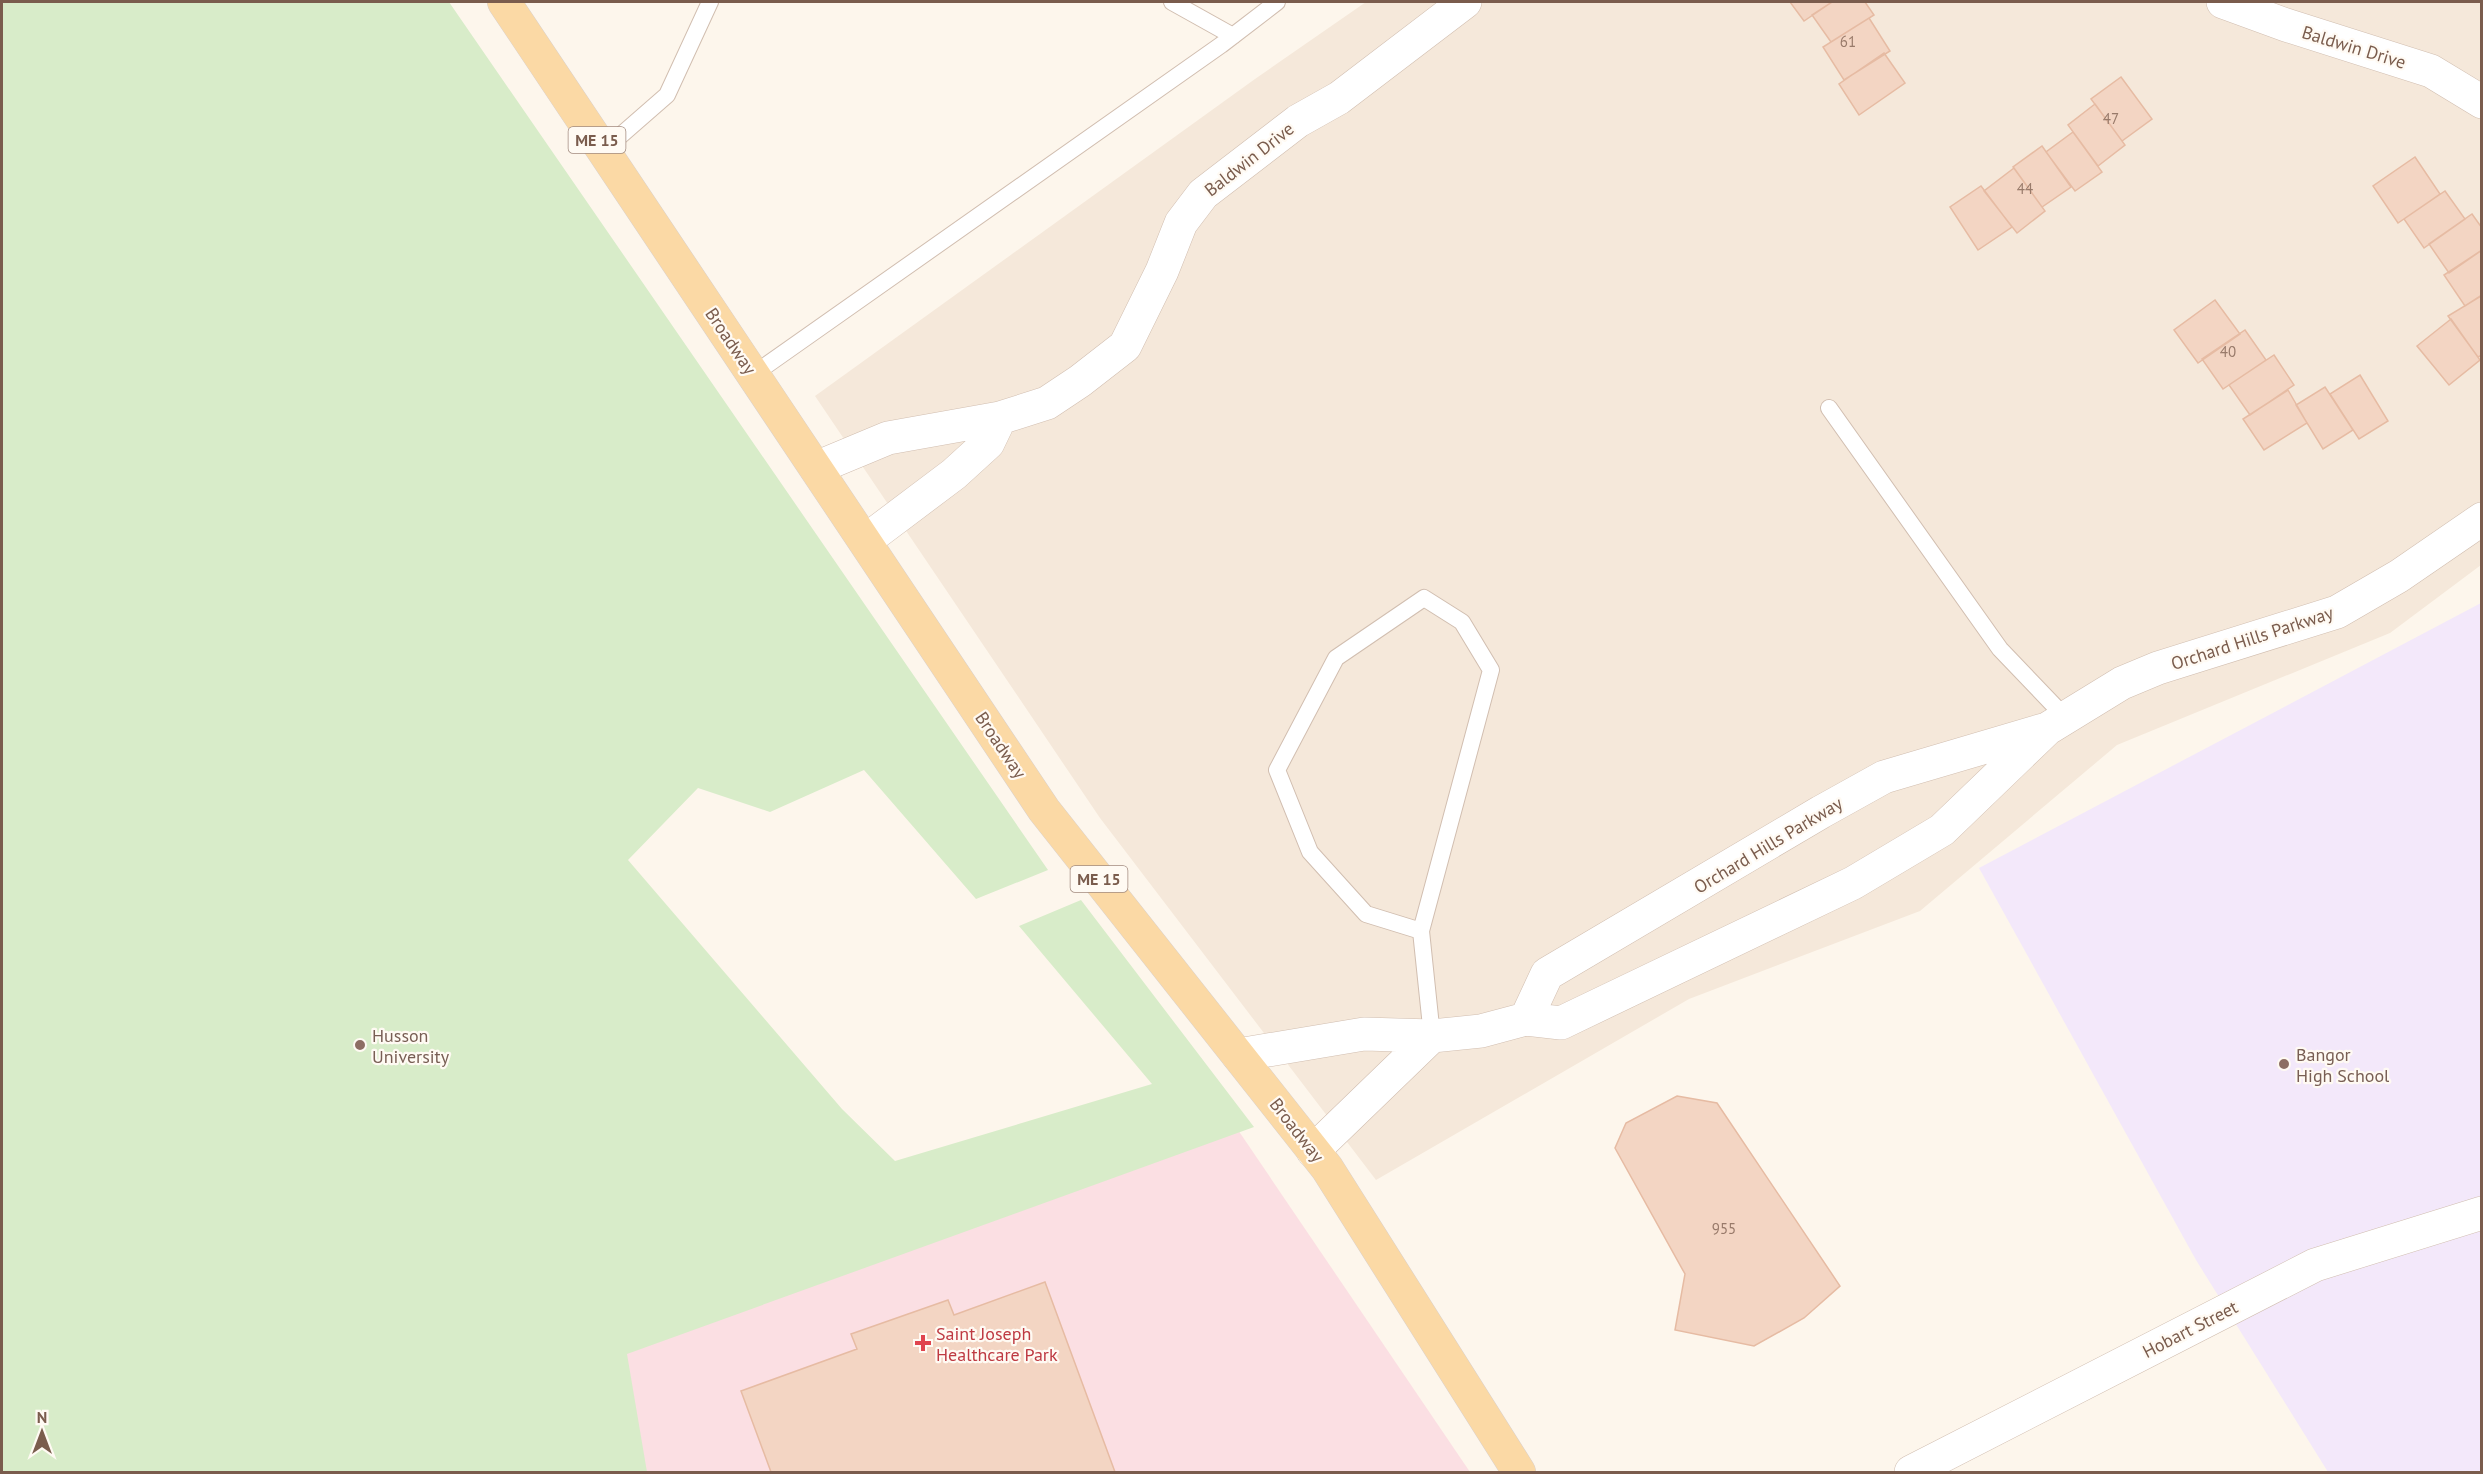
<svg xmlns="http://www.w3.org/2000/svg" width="2483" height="1474" viewBox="0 0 2483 1474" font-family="'PT Sans',sans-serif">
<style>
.residential{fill:#f5e8da}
.education{fill:#f3e8fa}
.medical{fill:#fbdfe3}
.green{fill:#d8ecc9}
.building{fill:#f3d5c3;stroke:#e6bba3;stroke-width:1.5}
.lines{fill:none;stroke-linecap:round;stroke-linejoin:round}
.service-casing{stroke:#d1beb0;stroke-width:18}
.minor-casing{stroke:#d1beb0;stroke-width:34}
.primary-casing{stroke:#dad1cd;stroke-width:34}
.service{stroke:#fff;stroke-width:16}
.minor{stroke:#fff;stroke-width:33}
.primary{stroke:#fbd9a5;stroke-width:33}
.education-dot{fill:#8d6e63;stroke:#fffaf3;stroke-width:2}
.health-dot{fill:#e0444e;stroke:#fffaf3;stroke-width:2}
.labels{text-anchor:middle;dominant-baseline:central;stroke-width:4.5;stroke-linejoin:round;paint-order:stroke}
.number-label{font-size:15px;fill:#987a6a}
.shield{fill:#fffaf3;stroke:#a28b7f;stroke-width:1.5}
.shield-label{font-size:16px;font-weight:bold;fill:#7a5c4d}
.street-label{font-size:18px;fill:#7a5c4d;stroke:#fffaf3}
.education-label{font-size:18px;fill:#785e54;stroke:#fffaf3;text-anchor:start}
.health-label{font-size:18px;fill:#be3a42;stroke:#fffaf3;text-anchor:start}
</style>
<rect width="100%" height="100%" fill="#fdf6ec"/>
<path class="residential" d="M1366,2H2481V565L2390,633L2117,745L1920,911L1689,999L1376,1180L1100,818L815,396L1255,79Z"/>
<path class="education" d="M2481,603V1472H2328L2196,1260L1979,868Z"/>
<path class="medical" d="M1198,1071L1470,1472H95Z"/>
<path class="green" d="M2,2H449L1048,870L976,899L864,770L770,812L698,788L628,860L842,1109L895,1161L1152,1084L1019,926L1081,900L1254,1127L627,1354L647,1472H2Z"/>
<path class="building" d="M1790,2H1832L1804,21Z
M1832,2H1865L1874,15L1831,42L1812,15Z
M1869,18L1890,51L1844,80L1823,47Z
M1884,53L1905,83L1859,115L1839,84Z
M2121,77L2152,119L2122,141L2091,99Z
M2095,104L2125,145L2098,166L2068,125Z
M2073,132L2102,172L2075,191L2046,152Z
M2042,146L2071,187L2042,207L2013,167Z
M2415,157L2440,194L2398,223L2373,186Z
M2014,168L2045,211L2017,233L1984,191Z
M1981,186L2012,227L1978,250L1950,207Z
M2445,191L2465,219L2424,248L2404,219Z
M2472,214L2482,228V250L2449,273L2429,244Z
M2482,250V295L2465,306L2444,275Z
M2481,296L2482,355L2478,357L2448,316Z
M2215,300L2240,334L2198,363L2174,330Z
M2451,319L2480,360L2449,385L2417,346Z
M2245,330L2266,360L2223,389L2202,359Z
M2274,355L2294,385L2250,415L2229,385Z
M2360,375L2388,421L2359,439L2330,394Z
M2325,387L2353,430L2323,449L2296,405Z
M2288,390L2307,423L2264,450L2243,419Z
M1677,1096L1717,1103L1840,1286L1804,1318L1754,1346L1675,1330L1685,1274L1615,1148L1626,1123Z
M1045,1282L1115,1472H771L741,1391L857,1349L851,1334L948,1300L954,1315Z"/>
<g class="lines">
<defs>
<path id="service" d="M1172,2L1233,36
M604,150L667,95L710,2
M754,374L1221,45L1277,2
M1829,408L2000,649L2066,718
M1421,931L1366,914L1310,852L1277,770L1336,658L1424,598L1462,622L1491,670L1421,931L1432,1036"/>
<path id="minor" d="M2223,2L2286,25L2431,71L2482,102
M816,468L888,438L1000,418L1047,403L1080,381L1125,346L1162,271L1181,223L1203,194L1298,121L1339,98L1465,2
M865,541L954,474L988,443L1000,418
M1526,1019L1547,974L1821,812L1884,777L2043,730
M1238,1055L1364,1034L1432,1036L1481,1031L1526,1019L1561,1023L1853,883L1942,830L2047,729L2122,683L2158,668L2337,612L2399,576L2482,519
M1313,1151L1432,1036
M1911,1472L2315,1265L2482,1213"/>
<path id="primary" d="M504,2L1044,810L1327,1168L1519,1472"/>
</defs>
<use href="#service" class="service-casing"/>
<use href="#minor" class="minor-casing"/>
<use href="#primary" class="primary-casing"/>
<use href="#service" class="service"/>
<use href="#minor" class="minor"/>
<use href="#primary" class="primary"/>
</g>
<g class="education-dot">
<circle cx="360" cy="1045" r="6"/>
<circle cx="2284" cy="1064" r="6"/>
</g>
<path class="health-dot" d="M920 1334h6v6h6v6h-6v6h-6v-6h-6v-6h6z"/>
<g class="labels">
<g class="number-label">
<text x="1848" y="41">61</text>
<text x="2111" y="118">47</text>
<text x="2025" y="188">44</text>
<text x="2228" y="351">40</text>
<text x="1724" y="1228">955</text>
</g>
<g class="shield">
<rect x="568.5" y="127" width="57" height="26" rx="4.5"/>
<rect x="1070.5" y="866" width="57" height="26" rx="4.5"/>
</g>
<g class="shield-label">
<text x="597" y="140">ME 15</text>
<text x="1099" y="879">ME 15</text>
</g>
<g class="street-label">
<text transform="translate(2354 47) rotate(17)">Baldwin Drive</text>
<text transform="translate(1249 159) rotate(-38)">Baldwin Drive</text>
<text transform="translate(731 341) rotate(56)">Broadway</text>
<text transform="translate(2252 638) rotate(-18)">Orchard Hills Parkway</text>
<text transform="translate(1001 745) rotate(56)">Broadway</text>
<text transform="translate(1768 845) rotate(-31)">Orchard Hills Parkway</text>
<text transform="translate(1297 1130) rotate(52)">Broadway</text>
<text transform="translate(2190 1329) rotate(-27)">Hobart Street</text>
</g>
<g class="education-label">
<text x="372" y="1035">Husson<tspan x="372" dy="21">University</tspan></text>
<text x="2296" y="1054">Bangor<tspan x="2296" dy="21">High School</tspan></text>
</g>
<g class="health-label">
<text x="936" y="1333">Saint Joseph<tspan x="936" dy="21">Healthcare Park</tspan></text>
</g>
</g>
<rect width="2483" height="1474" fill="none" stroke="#7a5c4d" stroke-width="6"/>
<g transform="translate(42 1432)" stroke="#fffaf3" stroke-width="4.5" paint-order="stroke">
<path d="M0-4.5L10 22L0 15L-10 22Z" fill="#7a5c4d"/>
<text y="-9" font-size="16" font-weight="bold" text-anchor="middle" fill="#7a5c4d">N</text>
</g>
</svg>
